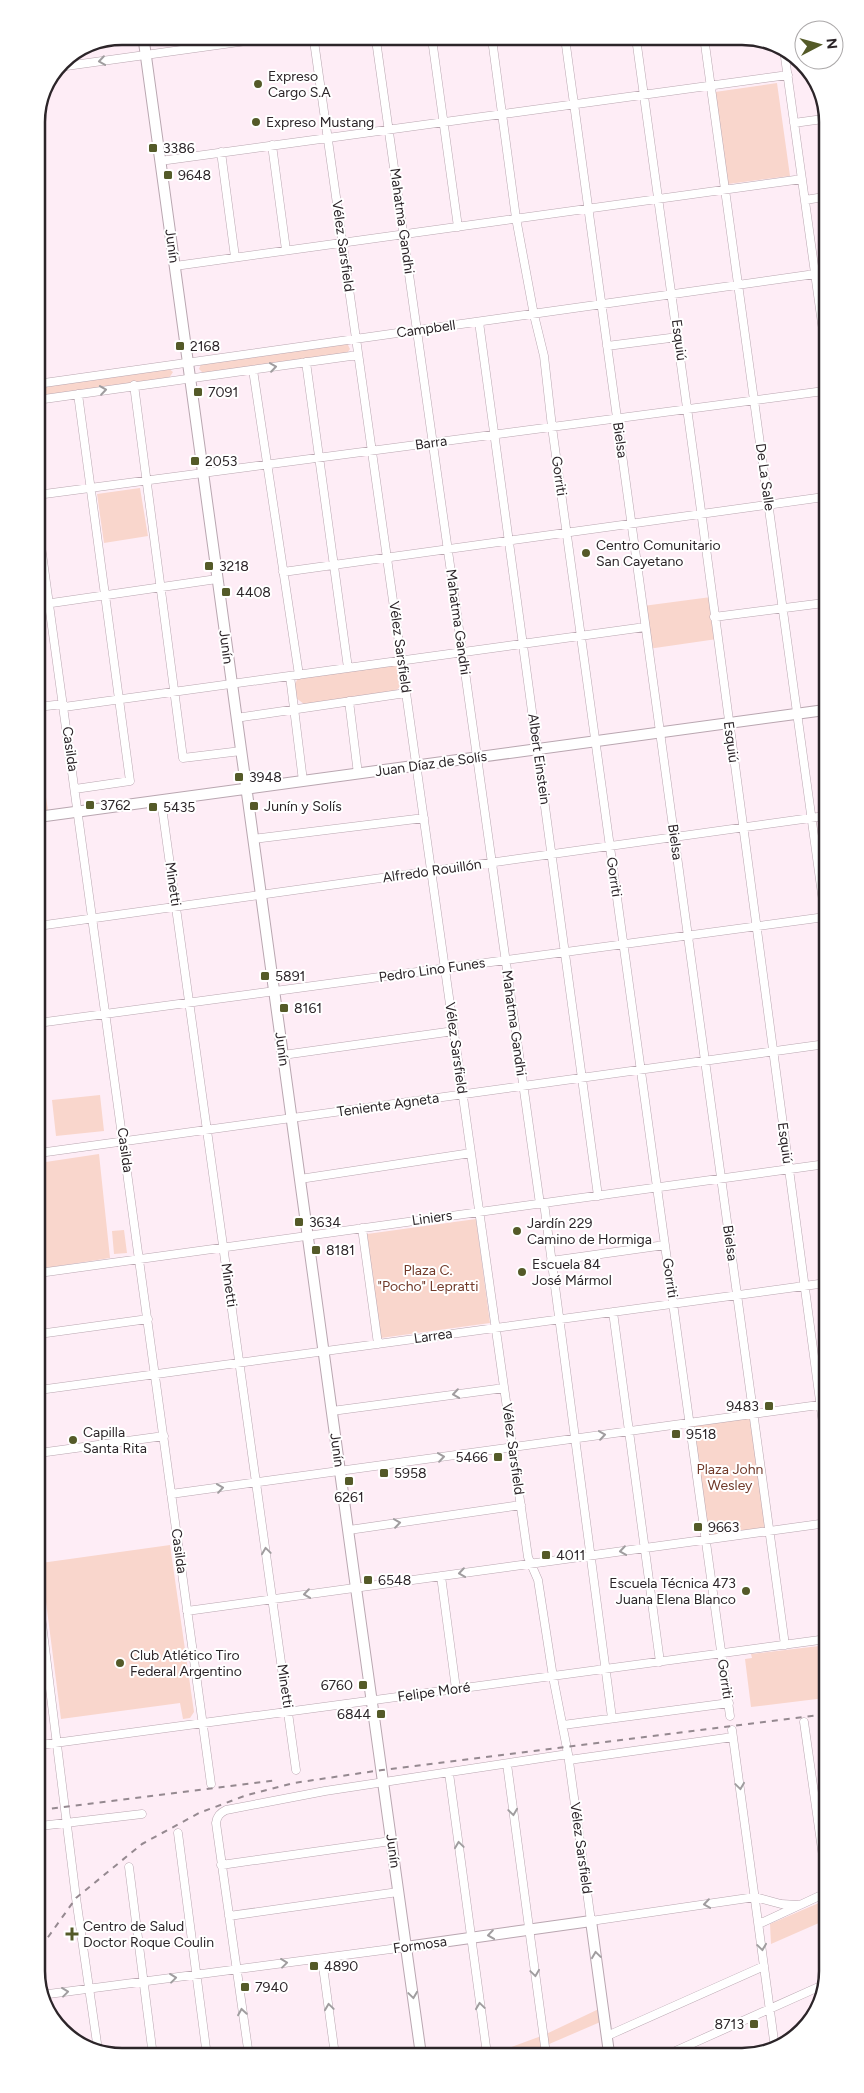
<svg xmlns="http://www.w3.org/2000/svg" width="864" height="2093" viewBox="0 0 864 2093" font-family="Figtree,sans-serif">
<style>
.green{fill:#f9d6cc}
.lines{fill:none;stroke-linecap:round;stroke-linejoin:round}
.minor-casing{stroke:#b9a6b0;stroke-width:9}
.major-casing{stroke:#b9a6b0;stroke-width:12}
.minor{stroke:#fff;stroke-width:8}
.major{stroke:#fff;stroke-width:10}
.rail{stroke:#958990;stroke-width:2;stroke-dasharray:6 6;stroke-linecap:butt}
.oneway{stroke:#a09d9f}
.poi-dot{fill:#545a28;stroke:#fff;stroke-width:2}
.labels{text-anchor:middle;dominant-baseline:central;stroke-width:4;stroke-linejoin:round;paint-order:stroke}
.poi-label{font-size:14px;fill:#2c2529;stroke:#fff;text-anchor:start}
.street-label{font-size:14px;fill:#2c2529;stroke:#fff}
.park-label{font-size:14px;fill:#703929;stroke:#fff}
.rim{fill:none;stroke:#2c2529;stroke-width:2.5}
</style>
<rect width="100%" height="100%" fill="#feedf6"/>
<path class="green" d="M777,83L790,176L728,184L715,92Z
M347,343L350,349L347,353L203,373L199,369L201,364Z
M169,369L173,372L169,378L37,397V387Z
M140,488L148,536L104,543L97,494Z
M711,597L717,639L648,649L643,606Z
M395,665L398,667L400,687L395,691L304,704L296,698L294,686L298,678Z
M38,769H42L48,811L38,812Z
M100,1095L104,1131L56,1136L52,1100Z
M99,1154L110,1258L39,1269V1163Z
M476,1219L490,1323L381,1338L367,1234Z
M124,1230L127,1253L114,1254L112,1231Z
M753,1414L769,1531L706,1540L690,1423Z
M170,1545L194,1712L190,1718L183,1719L180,1703L61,1719L41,1563Z
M819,1646L825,1698L751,1707L745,1659L752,1658L751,1654Z
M828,1899V1919L771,1944L770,1924Z
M603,2007L605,2020L526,2054H492L544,2035Z"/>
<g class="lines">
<defs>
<path id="minor" d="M704,37L825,916
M565,38L785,1645
M636,38C702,507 763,977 826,1446
M432,39L458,227
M492,39L516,218L534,315L544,356L552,427L730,1716
M376,40L540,1204
M314,41L528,1557L538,1580L553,1677L568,1754L591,1921L755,1897L781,1904L798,1905
M784,50L824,338
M59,67L246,41
M794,123L823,119
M272,145L286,250
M221,152L235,257
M160,161L788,75
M805,200L824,197
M175,266L802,179
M479,322L598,1196
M607,346L678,337
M306,362L348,668
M253,370L299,675
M37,384L815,274
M134,385L183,758L241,751
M37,400L358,355
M37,495L824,391
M37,517L211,1784
M283,572L824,497
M38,605L217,579
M714,617L824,603
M290,676L303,781
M349,701L358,774
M38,707L63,704
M64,707L645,627
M236,718L406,693
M75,789L130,781L78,394
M161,800L296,1770
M253,839L424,818
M38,926L825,816
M38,1023L825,917
M283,1055L454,1031
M39,1153L826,1044
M300,1179L471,1153
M544,1203L612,1718
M362,1228L378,1344
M551,1261L665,1245
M39,1273L826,1164
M613,1312L660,1662
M39,1334L148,1319
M39,1390L826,1283
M332,1411L504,1388
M39,1453L164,1436
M171,1494L826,1404
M349,1530L521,1505
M441,1576L456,1689
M40,1608L76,1898L98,2050
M187,1611L827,1523
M804,1722L828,1892
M563,1725L729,1703
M732,1730L775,2048
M40,1745L827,1639
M569,1760L733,1737
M507,1764L546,2054
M449,1773L487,2054
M40,1826L142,1814
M178,1833L207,2056
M221,1865L391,1841
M129,1867L153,2056
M229,1916L398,1892
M759,1924L828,1892
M322,1959L335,2055
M41,1995L406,1947
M607,2036L764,1966
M671,2053L823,1985
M249,2056L216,1823C217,1816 220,1813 226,1810L325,1791L568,1754"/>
<path id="major" d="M144,42L356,1588L421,2055
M38,817L825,710
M406,1947L591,1921L609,2053"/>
</defs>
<use href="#minor" class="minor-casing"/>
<use href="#major" class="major-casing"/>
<use href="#minor" class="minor"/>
<use href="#major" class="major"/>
<path class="rail" d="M40,1810L278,1780
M41,1947L76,1898L142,1844L199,1813L247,1795L294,1783L382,1770L827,1714"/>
</g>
<defs><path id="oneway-chevron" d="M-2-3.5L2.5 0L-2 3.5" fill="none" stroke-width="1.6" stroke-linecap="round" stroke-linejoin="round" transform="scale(1.25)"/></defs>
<g class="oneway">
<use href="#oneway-chevron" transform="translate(102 61) rotate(172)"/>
<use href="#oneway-chevron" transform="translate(273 367) rotate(-8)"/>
<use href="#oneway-chevron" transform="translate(103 390) rotate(-8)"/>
<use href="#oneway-chevron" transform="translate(456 1394) rotate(172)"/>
<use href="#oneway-chevron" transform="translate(602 1435) rotate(-8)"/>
<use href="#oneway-chevron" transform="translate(441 1457) rotate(-8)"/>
<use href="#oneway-chevron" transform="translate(220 1488) rotate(-8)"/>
<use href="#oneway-chevron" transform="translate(397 1523) rotate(-8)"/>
<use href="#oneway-chevron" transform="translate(266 1551) rotate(-98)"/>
<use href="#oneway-chevron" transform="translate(623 1551) rotate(172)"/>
<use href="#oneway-chevron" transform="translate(462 1573) rotate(172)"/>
<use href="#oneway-chevron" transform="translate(307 1594) rotate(172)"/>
<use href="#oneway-chevron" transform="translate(740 1786) rotate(82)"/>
<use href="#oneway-chevron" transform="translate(513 1812) rotate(82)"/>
<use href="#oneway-chevron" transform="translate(459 1845) rotate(-98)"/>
<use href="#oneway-chevron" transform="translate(707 1904) rotate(172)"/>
<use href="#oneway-chevron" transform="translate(491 1935) rotate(172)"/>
<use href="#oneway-chevron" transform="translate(762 1947) rotate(82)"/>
<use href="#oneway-chevron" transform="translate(596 1955) rotate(-98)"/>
<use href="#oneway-chevron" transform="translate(284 1963) rotate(-7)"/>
<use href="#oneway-chevron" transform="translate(535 1973) rotate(82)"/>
<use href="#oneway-chevron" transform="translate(173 1978) rotate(-7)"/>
<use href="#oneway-chevron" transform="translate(65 1992) rotate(-7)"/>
<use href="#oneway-chevron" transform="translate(413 1995) rotate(82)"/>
<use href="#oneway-chevron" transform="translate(480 2006) rotate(-98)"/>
<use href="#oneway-chevron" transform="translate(329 2007) rotate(-98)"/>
<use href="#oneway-chevron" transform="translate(242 2012) rotate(-99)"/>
</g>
<g class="poi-dot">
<circle cx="258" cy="84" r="5"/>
<circle cx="256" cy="122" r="5"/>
<rect x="148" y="143" width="10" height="10" rx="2.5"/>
<rect x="163" y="170" width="10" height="10" rx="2.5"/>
<rect x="175" y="341" width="10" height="10" rx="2.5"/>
<rect x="193" y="387" width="10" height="10" rx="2.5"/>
<rect x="190" y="456" width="10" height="10" rx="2.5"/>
<circle cx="586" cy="553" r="5"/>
<rect x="204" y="561" width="10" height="10" rx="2.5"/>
<rect x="221" y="587" width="10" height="10" rx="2.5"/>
<rect x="234" y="772" width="10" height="10" rx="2.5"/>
<rect x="85" y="800" width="10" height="10" rx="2.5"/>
<rect x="249" y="801" width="10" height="10" rx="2.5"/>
<rect x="148" y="802" width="10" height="10" rx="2.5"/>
<rect x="260" y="971" width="10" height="10" rx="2.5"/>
<rect x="279" y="1003" width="10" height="10" rx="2.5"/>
<rect x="294" y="1217" width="10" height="10" rx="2.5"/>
<circle cx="517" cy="1231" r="5"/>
<rect x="311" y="1245" width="10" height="10" rx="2.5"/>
<circle cx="522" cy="1272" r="5"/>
<rect x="764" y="1401" width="10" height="10" rx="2.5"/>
<rect x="671" y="1429" width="10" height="10" rx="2.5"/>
<circle cx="73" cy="1440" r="5"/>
<rect x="493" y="1452" width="10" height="10" rx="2.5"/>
<rect x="379" y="1468" width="10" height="10" rx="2.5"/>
<rect x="344" y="1476" width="10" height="10" rx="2.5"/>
<rect x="693" y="1522" width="10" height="10" rx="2.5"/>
<rect x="541" y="1550" width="10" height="10" rx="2.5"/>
<rect x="363" y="1575" width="10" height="10" rx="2.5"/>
<circle cx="746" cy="1591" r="5"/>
<circle cx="120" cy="1663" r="5"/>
<rect x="358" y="1680" width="10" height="10" rx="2.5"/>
<rect x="376" y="1709" width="10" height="10" rx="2.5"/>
<path d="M69.5 1926.5h5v5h5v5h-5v5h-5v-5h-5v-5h5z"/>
<rect x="309" y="1961" width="10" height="10" rx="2.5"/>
<rect x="240" y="1982" width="10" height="10" rx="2.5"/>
<rect x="749" y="2019" width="10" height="10" rx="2.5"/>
</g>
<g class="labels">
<g class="poi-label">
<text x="268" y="76">Expreso<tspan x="268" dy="16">Cargo S.A</tspan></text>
<text x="266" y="122">Expreso Mustang</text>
<text x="163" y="148">3386</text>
<text x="178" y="175">9648</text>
<text x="190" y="346">2168</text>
<text x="208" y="392">7091</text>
<text x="205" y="461">2053</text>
<text x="596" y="545">Centro Comunitario<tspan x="596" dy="16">San Cayetano</tspan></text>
<text x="219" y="566">3218</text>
<text x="236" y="592">4408</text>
<text x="249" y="777">3948</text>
<text x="100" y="805">3762</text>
<text x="264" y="806">Junín y Solís</text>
<text x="163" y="807">5435</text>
<text x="275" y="976">5891</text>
<text x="294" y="1008">8161</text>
<text x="309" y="1222">3634</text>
<text x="527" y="1223">Jardín 229<tspan x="527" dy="16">Camino de Hormiga</tspan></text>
<text x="326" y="1250">8181</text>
<text x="532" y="1264">Escuela 84<tspan x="532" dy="16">José Mármol</tspan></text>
<text x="759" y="1406" text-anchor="end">9483</text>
<text x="83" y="1432">Capilla<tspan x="83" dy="16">Santa Rita</tspan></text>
<text x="686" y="1434">9518</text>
<text x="488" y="1457" text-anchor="end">5466</text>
<text x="394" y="1473">5958</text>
<text x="349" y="1497" text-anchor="middle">6261</text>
<text x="708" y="1527">9663</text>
<text x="556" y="1555">4011</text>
<text x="378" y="1580">6548</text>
<text x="736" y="1583" text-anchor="end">Escuela Técnica 473<tspan x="736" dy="16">Juana Elena Blanco</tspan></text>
<text x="130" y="1655">Club Atlético Tiro<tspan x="130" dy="16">Federal Argentino</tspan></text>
<text x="353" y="1685" text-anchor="end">6760</text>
<text x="371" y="1714" text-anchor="end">6844</text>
<text x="83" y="1926">Centro de Salud<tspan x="83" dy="16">Doctor Roque Coulin</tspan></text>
<text x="324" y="1966">4890</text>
<text x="255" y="1987">7940</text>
<text x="744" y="2024" text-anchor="end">8713</text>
</g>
<g class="street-label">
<text transform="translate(402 221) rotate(82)">Mahatma Gandhi</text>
<text transform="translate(172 246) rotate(82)">Junín</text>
<text transform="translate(343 246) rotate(82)">Vélez Sarsfield</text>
<text transform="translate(426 329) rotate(-8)">Campbell</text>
<text transform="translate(679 340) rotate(82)">Esquiú</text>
<text transform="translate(620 440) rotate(82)">Bielsa</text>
<text transform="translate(431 443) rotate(-8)">Barra</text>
<text transform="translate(559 476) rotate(82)">Gorriti</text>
<text transform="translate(765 477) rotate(82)">De La Salle</text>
<text transform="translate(458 622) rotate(82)">Mahatma Gandhi</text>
<text transform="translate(226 647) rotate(82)">Junín</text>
<text transform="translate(400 647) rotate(82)">Vélez Sarsfield</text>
<text transform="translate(731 742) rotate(82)">Esquiú</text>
<text transform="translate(70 749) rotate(82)">Casilda</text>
<text transform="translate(539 759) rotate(82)">Albert Einstein</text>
<text transform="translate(431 764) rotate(-8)">Juan Díaz de Solís</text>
<text transform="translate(675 842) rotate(82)">Bielsa</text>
<text transform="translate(432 871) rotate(-8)">Alfredo Rouillón</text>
<text transform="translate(614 877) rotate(82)">Gorriti</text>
<text transform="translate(173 884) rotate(82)">Minetti</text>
<text transform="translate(432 970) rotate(-8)">Pedro Lino Funes</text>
<text transform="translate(514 1023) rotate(82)">Mahatma Gandhi</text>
<text transform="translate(456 1048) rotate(82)">Vélez Sarsfield</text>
<text transform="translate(282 1049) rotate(82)">Junín</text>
<text transform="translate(388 1105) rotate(-8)">Teniente Agneta</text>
<text transform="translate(785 1143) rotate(82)">Esquiú</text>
<text transform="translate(125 1150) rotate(82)">Casilda</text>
<text transform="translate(432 1218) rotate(-8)">Liniers</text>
<text transform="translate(730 1243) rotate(82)">Bielsa</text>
<text transform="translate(670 1278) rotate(82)">Gorriti</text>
<text transform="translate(229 1285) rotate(82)">Minetti</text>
<text transform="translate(433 1336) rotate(-8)">Larrea</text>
<text transform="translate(513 1449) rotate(82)">Vélez Sarsfield</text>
<text transform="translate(337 1450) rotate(82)">Junín</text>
<text transform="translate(179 1551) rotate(82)">Casilda</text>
<text transform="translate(725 1679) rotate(82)">Gorriti</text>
<text transform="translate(285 1686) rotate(82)">Minetti</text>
<text transform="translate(434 1692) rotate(-8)">Felipe Moré</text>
<text transform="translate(581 1848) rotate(82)">Vélez Sarsfield</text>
<text transform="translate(393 1851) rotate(82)">Junín</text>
<text transform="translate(420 1945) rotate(-8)">Formosa</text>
</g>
<g class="park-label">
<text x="428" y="1270">Plaza C.<tspan x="428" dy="16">"Pocho" Lepratti</tspan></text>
<text x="730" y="1469">Plaza John<tspan x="730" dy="16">Wesley</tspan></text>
</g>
</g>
<path d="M0 0H864V2093H0ZM122 45H742A77 77 0 0 1 819 122V1971A77 77 0 0 1 742 2048H122A77 77 0 0 1 45 1971V122A77 77 0 0 1 122 45Z" fill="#fff" fill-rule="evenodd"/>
<path class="rim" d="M122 45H742A77 77 0 0 1 819 122V1971A77 77 0 0 1 742 2048H122A77 77 0 0 1 45 1971V122A77 77 0 0 1 122 45Z"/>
<g transform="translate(819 45) rotate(84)"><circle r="24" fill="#ffffff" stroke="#aba8a9"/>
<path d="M0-4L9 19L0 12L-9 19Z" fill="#545a28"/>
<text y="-8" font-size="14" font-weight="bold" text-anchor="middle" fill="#2c2529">N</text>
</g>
</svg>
